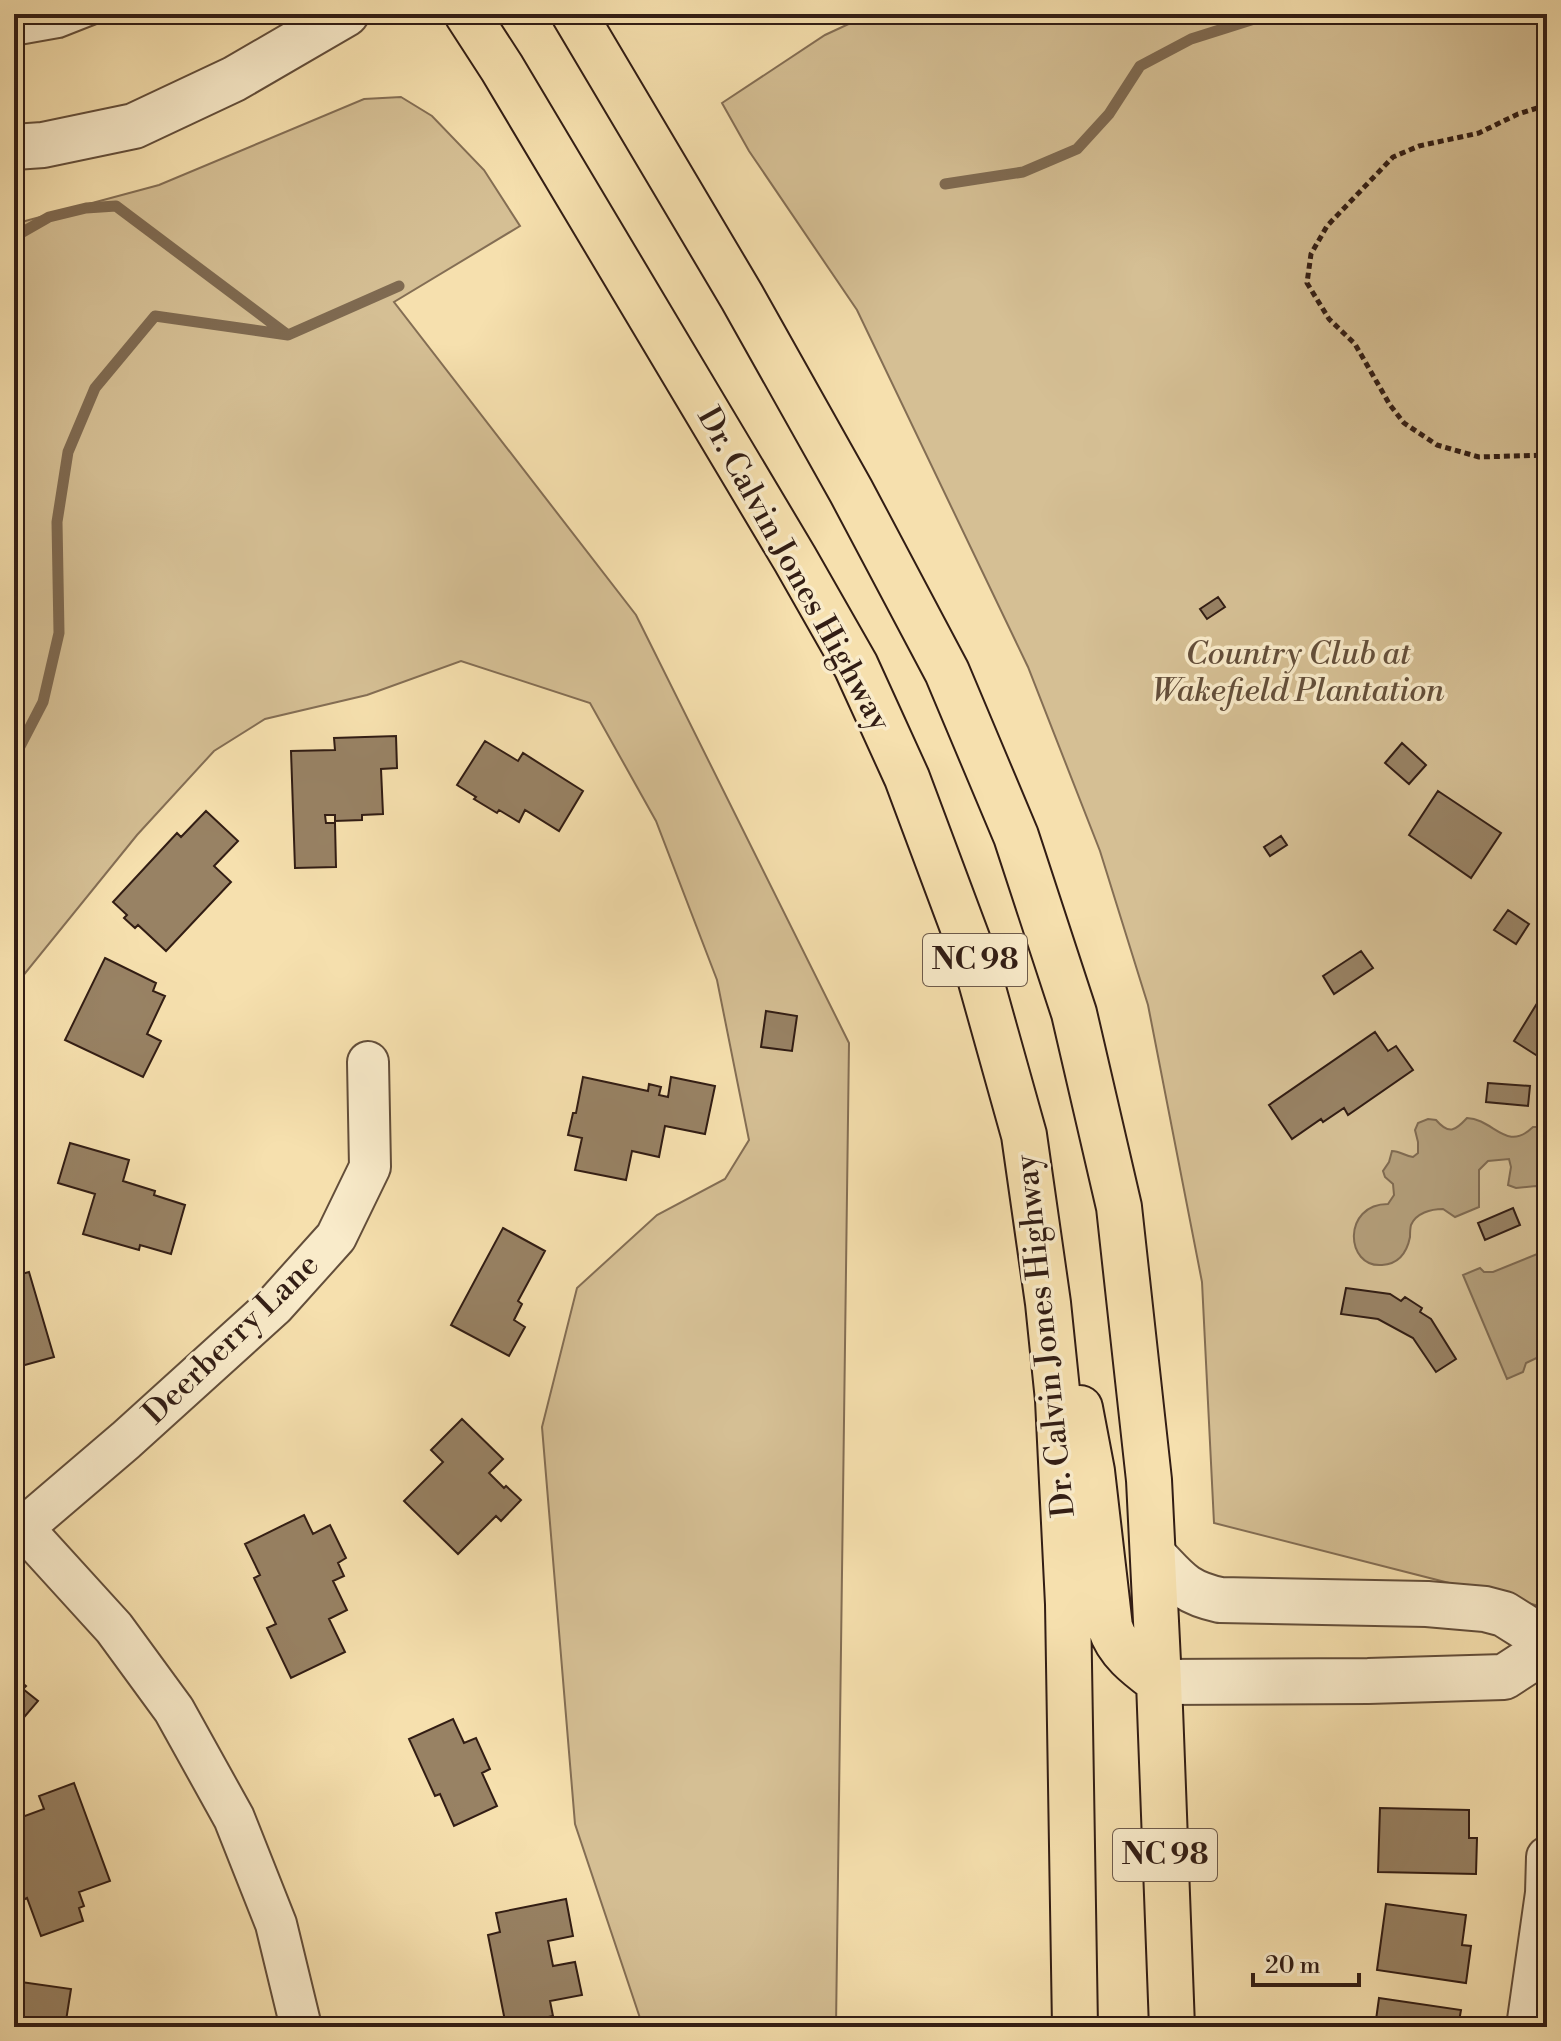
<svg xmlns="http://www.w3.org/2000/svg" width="1561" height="2041" viewBox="0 0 1561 2041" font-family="'Libre Bodoni',serif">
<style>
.green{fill:#d5bf94;stroke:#846e54;stroke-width:2}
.water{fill:#b39e7a;stroke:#7f6a51;stroke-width:2}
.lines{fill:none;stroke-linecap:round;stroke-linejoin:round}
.stream{stroke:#7f6a51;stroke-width:11}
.building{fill:#988264;stroke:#321d14;stroke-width:2}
.service-casing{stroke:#634e3a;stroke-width:24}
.minor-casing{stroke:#634e3a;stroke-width:44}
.tertiary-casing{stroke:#634e3a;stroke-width:48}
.trunk-casing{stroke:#321d14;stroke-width:48}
.path{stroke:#321d14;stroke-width:5;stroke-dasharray:6 4;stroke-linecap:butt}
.service{stroke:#f9ebca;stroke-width:20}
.minor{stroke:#f9ebca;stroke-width:40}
.tertiary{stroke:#f9ebca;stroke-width:44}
.trunk{stroke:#f6e0ae;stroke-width:44}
.labels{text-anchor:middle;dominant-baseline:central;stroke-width:7;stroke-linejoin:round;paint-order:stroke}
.shield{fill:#f9ebca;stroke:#6e5b4b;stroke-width:2}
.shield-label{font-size:30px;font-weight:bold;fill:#321d14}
.street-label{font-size:32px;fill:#321d14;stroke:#f9ebca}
.park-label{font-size:32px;font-style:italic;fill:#634e3a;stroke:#f9ebca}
</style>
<rect width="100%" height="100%" fill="#f6e0ae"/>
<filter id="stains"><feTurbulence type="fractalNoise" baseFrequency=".0025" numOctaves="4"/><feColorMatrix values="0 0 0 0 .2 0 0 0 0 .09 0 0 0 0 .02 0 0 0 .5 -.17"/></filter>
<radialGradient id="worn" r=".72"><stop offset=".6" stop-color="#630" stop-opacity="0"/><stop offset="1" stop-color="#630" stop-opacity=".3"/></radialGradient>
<path class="green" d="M893,14H1547V1608L1214,1523L1202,1282L1148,1005L1100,851L1028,667L857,310L749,151L722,103L825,35L855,21Z
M401,97L432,116L484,170L520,226L394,302L636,615L849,1043L836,2027H643L575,1824L542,1427L577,1288L657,1215L725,1179L749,1140L717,980L656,821L590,703L461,661L367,695L265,719L214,751L137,835L14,987V224L159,185L364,99Z"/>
<path class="water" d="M1467,1118C1494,1119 1506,1153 1533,1127H1543L1547,1129V1188L1536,1186L1516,1188L1508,1185L1511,1167L1509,1159L1488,1161L1479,1170V1207L1455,1217L1443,1209C1431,1209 1416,1213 1411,1225C1410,1229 1410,1233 1410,1237C1407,1252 1399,1264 1382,1265C1345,1268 1342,1204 1388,1204L1394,1195L1393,1184L1385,1177L1383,1171L1389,1162L1392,1151C1400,1151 1405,1156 1413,1157L1418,1153V1142L1415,1130L1418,1123L1428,1119L1436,1120C1449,1135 1455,1131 1467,1118Z
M1547,1250V1353L1526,1363L1523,1372L1507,1379L1463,1275L1480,1268L1484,1272H1493Z"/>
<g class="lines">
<path class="stream" d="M945,184L1023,172L1077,149L1109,114L1140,66L1191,39L1270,14
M14,237L49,217L86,208L116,206L285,333
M14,758L43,702L59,633L57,522L68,452L95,388L155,316L288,335L399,286"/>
</g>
<path class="building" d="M1218,597L1225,607L1207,619L1200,609Z
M396,736L397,768L381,769L383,814L362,815V820L335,821V815H325L326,823H335L336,867L295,868L291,751L335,750L334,738Z
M485,741L518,761L523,753L583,791L559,831L525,810L519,822L499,810L497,813L474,799L476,797L457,785Z
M1402,743L1426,765L1409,784L1385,763Z
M1438,791L1501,833L1471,878L1409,835Z
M206,811L238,841L214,866L231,882L166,951L138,925L135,928L124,918L127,915L113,902L177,833L181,837Z
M1281,836L1287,845L1270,856L1264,847Z
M1508,910L1529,924L1516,944L1494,930Z
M1361,951L1373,968L1334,994L1323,976Z
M105,958L156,983L153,991L165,996L147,1034L161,1041L143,1077L65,1040Z
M1547,987V1062L1514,1041Z
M766,1011L797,1016L792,1051L761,1047Z
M1375,1032L1388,1051L1396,1046L1413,1070L1348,1115L1344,1108L1323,1122L1321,1119L1292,1139L1269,1105Z
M583,1077L648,1091L649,1084L661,1087L659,1095L668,1097L671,1077L715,1086L705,1134L665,1126L659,1157L632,1151L626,1180L575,1170L582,1138L568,1135L573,1113H576Z
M1488,1083L1530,1086L1528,1106L1486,1102Z
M70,1143L129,1160L123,1181L155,1191L154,1195L185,1205L171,1254L140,1245L139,1250L83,1234L95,1194L58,1183Z
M1513,1208L1520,1225L1485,1240L1478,1223Z
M503,1228L545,1251L518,1301L522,1304L514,1320L525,1327L509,1356L451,1325Z
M29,1272L54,1357L14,1368V1276Z
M1346,1288L1390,1294L1401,1301L1405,1297L1422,1308L1420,1312L1431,1319L1456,1359L1436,1372L1413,1338L1378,1319L1341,1314Z
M1547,1363V1383L1545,1384L1538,1367Z
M462,1419L503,1459L489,1473L504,1488L506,1486L521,1500L501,1521L496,1516L458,1554L404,1501L443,1462L431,1450Z
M304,1515L313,1534L330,1525L346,1558L338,1563L344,1576L333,1581L347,1610L329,1619L345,1652L291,1678L267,1628L276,1624L254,1578L260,1575L245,1544Z
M14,1676L26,1686L23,1689L38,1701L14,1729Z
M453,1719L464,1743L476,1738L490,1769L482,1773L497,1806L454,1826L440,1794L435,1796L409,1739Z
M74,1783L110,1881L79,1892L84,1906L79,1908L83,1921L41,1936L27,1898L23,1900L14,1874V1820L44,1809L39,1796Z
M1380,1808L1469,1810V1838H1477L1476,1874L1378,1872Z
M566,1899L573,1936L548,1941L553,1966L575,1962L582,1995L550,2001L553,2016L506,2026L488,1935L500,1932L496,1913Z
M1386,1904L1466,1915L1462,1945L1471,1946L1466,1983L1377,1970Z
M14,1981L71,1989L65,2027H14Z
M1379,1998L1461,2010L1458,2027H1375Z"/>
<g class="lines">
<defs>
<path id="service" d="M14,35L59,27L92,14"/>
<path id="minor" d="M14,1522L23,1528L114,1628L174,1710L234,1818L276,1924L301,2027
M23,1528L126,1440L274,1306L336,1237L370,1167L368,1062
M1527,2027L1546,1893L1547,1857"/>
<path id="tertiary" d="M14,147L43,145L134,126L234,79L346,14
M1154,1556C1178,1581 1184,1592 1220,1600L1427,1604L1485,1609L1504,1614L1547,1641
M1159,1682L1368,1681L1504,1677L1547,1649"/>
<path id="trunk" d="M467,14L502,68L795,559L856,666L907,778L975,960L1024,1135L1048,1303L1058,1400L1068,1604L1075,2027
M574,14L742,297L851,491L947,672L1016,836L1074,1013L1119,1207L1149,1480L1159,1682L1172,2027
M1080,1408L1092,1471L1110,1627C1118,1652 1139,1667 1159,1682"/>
</defs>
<use href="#service" class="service-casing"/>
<use href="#minor" class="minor-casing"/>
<use href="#tertiary" class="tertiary-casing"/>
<use href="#trunk" class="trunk-casing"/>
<path class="path" d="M1547,105L1518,114L1479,133L1419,146L1393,157L1327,226L1311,254L1307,283L1329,319L1355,344L1390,405L1404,423L1437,445L1479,457L1547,455"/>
<use href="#service" class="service"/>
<use href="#minor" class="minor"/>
<use href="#tertiary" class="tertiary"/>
<use href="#trunk" class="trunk"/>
</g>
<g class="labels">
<g class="shield">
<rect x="923" y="934" width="104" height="52" rx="6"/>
<rect x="1113" y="1829" width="104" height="52" rx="6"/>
</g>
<g class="shield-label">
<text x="975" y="960">NC 98</text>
<text x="1165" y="1855">NC 98</text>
</g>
<g class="street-label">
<text transform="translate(794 569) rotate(61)">Dr. Calvin Jones Highway</text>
<text transform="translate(1045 1336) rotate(-96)">Dr. Calvin Jones Highway</text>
<text transform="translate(231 1339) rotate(-44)">Deerberry Lane</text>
</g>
<g class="park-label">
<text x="1298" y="654">Country Club at<tspan x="1298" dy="37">Wakefield Plantation</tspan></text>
</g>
</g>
<rect width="1561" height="2041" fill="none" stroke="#f6e0ae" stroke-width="48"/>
<rect x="16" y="16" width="1529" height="2009" fill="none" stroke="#321d14" stroke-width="4"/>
<rect x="24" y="24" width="1513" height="1993" fill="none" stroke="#321d14" stroke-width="2"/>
<path d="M1253 1973v12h106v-12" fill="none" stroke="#321d14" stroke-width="4"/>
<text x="1265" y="1973" font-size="24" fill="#321d14" stroke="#f9ebca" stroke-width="6" paint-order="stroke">20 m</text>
<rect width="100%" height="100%" filter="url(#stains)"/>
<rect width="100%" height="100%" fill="url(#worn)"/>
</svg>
